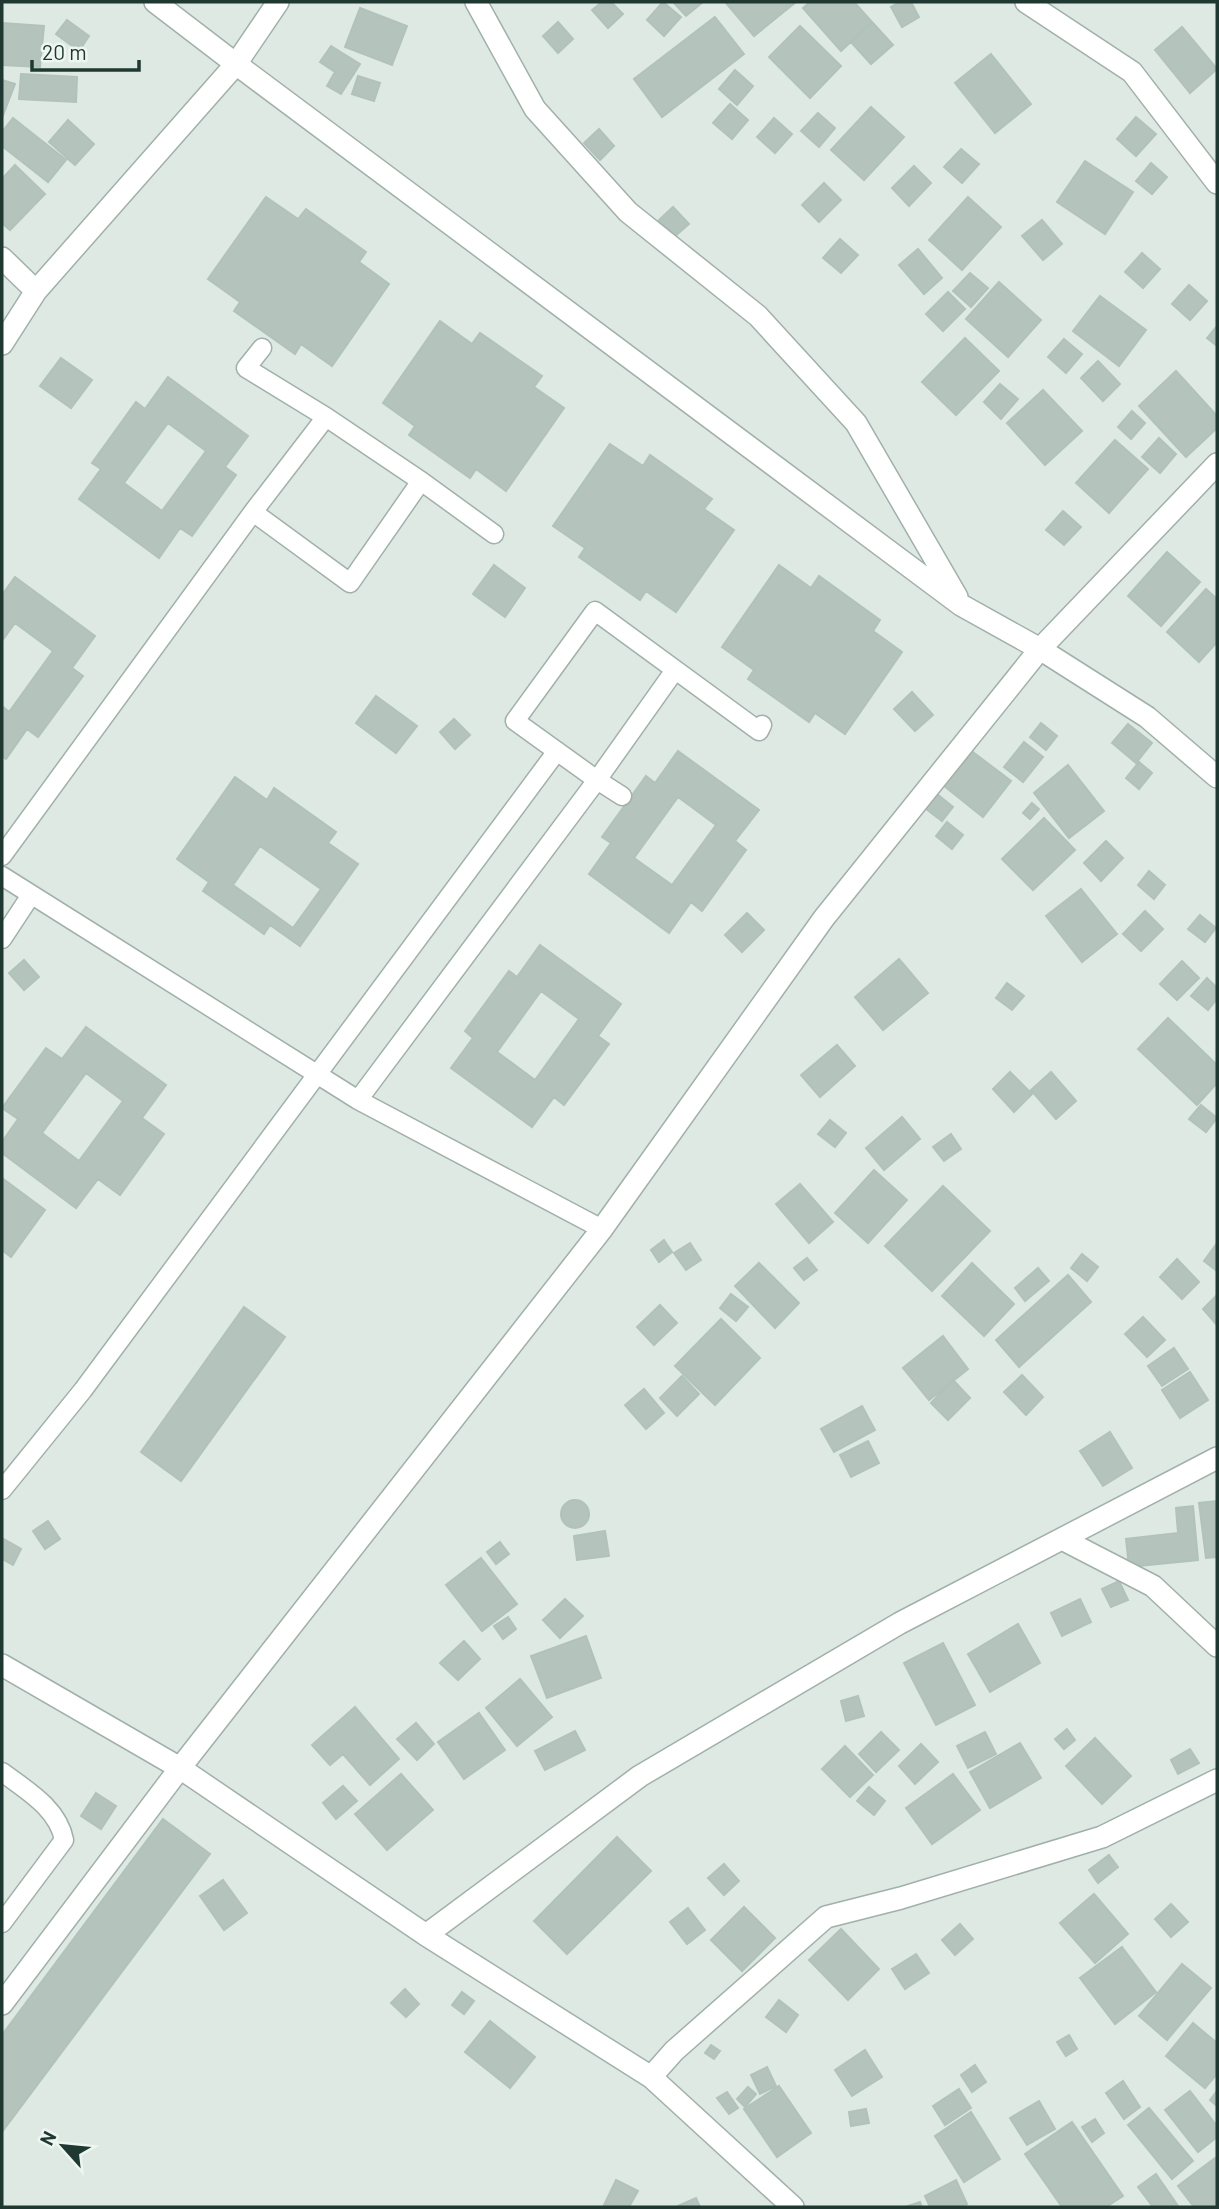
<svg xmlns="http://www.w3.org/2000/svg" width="1219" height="2209" viewBox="0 0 1219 2209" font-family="Barlow,sans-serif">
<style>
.building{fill:#b4c4bd;stroke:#b1c2bb;stroke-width:2;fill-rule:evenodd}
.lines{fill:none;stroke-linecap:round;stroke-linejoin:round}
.lane-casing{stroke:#a1b0ab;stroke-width:21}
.street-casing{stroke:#a1b0ab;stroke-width:24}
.lane{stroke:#fff;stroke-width:18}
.street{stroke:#fff;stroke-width:21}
</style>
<rect width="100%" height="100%" fill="#dee9e4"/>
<path class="building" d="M602,2H611L623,14L608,28L592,10Z
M663,2L681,17L664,36L647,20Z
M673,2H703L686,16Z
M728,2H796L754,36L726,3Z
M810,2H854L872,22L841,51L803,8Z
M900,2H911L919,17L902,27L891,7Z
M360,8L407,26L392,65L345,47Z
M715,17L744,54L662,117L634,79Z
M67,20L89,36L79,51L56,34Z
M558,22L573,39L558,53L543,36Z
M872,22L893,45L871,64L851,42Z
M2,23L44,26L40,67L2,65Z
M800,26L841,66L810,98L769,57Z
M1182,27L1217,69L1190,93L1155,50Z
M331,46L360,64L341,94L327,86L335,72L320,62Z
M991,54L1031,104L995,133L955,83Z
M735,70L753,86L737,105L719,89Z
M21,74L77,77L76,102L19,99Z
M358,76L380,83L374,101L352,94Z
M2,80L15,84L2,118Z
M730,104L748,120L732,139L713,123Z
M871,107L904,137L864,180L831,150Z
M818,113L835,128L819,147L801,131Z
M1136,117L1156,134L1136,156L1117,139Z
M13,118L66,160L48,182L2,146V132Z
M774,118L792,134L775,153L757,137Z
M68,120L94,144L75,165L49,142Z
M599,129L614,146L600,160L584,143Z
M961,149L979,164L962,183L944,167Z
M1085,161L1133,192L1105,234L1057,202Z
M1151,163L1167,177L1152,194L1136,181Z
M15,165L45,194L10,230L2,223V179Z
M914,166L931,183L909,206L892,188Z
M824,183L841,200L819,222L802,205Z
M266,197L298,219L306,209L366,252L359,262L389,284L332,366L301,344L295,354L234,311L240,302L208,279Z
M968,197L1001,227L962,270L929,240Z
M673,207L689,224L674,237L659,220Z
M1042,220L1062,244L1043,260L1022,236Z
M840,239L858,255L841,273L823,258Z
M918,249L942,278L924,294L899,265Z
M1142,253L1160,269L1143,288L1125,272Z
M970,273L988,288L971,307L953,291Z
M999,282L1041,320L1008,357L966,319Z
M1189,285L1207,301L1190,320L1172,304Z
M948,292L965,309L943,331L926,314Z
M1100,296L1146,330L1119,366L1073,331Z
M440,321L472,344L480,333L542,376L534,387L564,408L506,491L476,469L470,478L409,435L415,426L383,403Z
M1217,326V346L1207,338Z
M965,338L999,371L956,415L922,382Z
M1064,339L1082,354L1066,373L1048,357Z
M61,358L92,380L71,408L40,386Z
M1098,361L1120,384L1103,401L1081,378Z
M1176,371L1217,416V428L1186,457L1139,406Z
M168,377L248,436L225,467L236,475L192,536L180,528L159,558L79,499L101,469L92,463L136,402L145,409ZM168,423L206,451L162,511L124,483Z
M1000,384L1018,399L1001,419L984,402Z
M1043,390L1082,431L1045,465L1007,423Z
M1132,411L1145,423L1131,439L1118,427Z
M1159,438L1176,454L1160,473L1142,457Z
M1115,440L1148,469L1109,513L1076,483Z
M610,444L643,466L650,455L712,499L704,509L734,530L676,612L646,591L640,600L579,557L585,548L553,526Z
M1063,511L1081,527L1064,545L1046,530Z
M1167,552L1200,582L1161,626L1128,596Z
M494,565L525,588L505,617L473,594Z
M779,565L811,588L819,576L880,620L873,631L902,652L845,734L815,713L809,722L748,679L754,670L722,647Z
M15,577L95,636L72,668L83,676L38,737L27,729L6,759L2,756V706L9,712L53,651L15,623L2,641V595Z
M1206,589L1217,599V642L1199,662L1167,632Z
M912,692L933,715L915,731L894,709Z
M376,696L417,726L396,753L356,723Z
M454,719L470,735L455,749L440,732Z
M1041,723L1057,736L1046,750L1030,737Z
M1128,724L1152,743L1136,763L1112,743Z
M1024,742L1043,757L1023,782L1004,767Z
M965,746L1011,781L983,817L938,781Z
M678,751L759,810L735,841L746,850L702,911L691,902L669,933L589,874L611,843L602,837L646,776L655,783ZM678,797L716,825L672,885L634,858Z
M1139,762L1152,773L1139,789L1126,778Z
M1068,765L1104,811L1069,838L1034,793Z
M235,777L267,800L274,788L336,832L328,843L358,864L300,946L270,925L264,934L203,891L209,882L177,859ZM260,846L321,889L293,928L233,885Z
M937,794L953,807L942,821L925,808Z
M1032,803L1039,809L1030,819L1023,813Z
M1044,818L1075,850L1033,890L1002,859Z
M947,822L963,835L952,849L936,836Z
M1106,841L1123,858L1101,881L1084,863Z
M1149,871L1165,885L1154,899L1138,885Z
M1081,889L1117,934L1082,962L1046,916Z
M1145,911L1163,929L1141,951L1123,934Z
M747,913L764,930L742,952L725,935Z
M1200,915L1216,928L1205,942L1188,929Z
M540,945L621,1004L598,1036L609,1044L564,1105L554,1097L532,1127L451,1068L473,1038L465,1031L509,971L517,977ZM541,991L579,1019L535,1080L497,1052Z
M899,959L928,993L883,1030L855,997Z
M24,960L39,977L24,990L9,973Z
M1182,961L1199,978L1177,1000L1160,984Z
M1207,978L1217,988V999L1208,1010L1191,996Z
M1007,983L1024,996L1012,1010L996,998Z
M1168,1018L1217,1065V1083L1197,1105L1138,1049Z
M86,1027L166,1085L142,1118L164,1134L120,1195L98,1179L76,1208L2,1153V1142L18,1119L2,1108L46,1048L62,1059ZM86,1073L123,1101L79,1161L42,1133Z
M837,1045L855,1066L820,1097L801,1075Z
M1010,1072L1032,1094L1014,1112L993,1089Z
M1051,1072L1076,1101L1056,1119L1031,1090Z
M1201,1105L1217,1118L1206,1132L1189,1119Z
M902,1117L920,1139L884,1170L866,1148Z
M830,1120L846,1133L835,1147L818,1134Z
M951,1134L961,1149L944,1161L933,1147Z
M874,1170L907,1200L868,1243L835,1213Z
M2,1178L45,1210L11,1257L2,1250Z
M800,1184L833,1222L809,1243L776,1204Z
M943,1186L990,1231L932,1291L885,1246Z
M664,1240L672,1252L659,1262L651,1250Z
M690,1243L701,1260L686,1270L674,1253Z
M1217,1243V1271L1204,1261Z
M1082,1254L1098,1267L1087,1281L1071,1268Z
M807,1258L817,1270L804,1280L794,1268Z
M1177,1259L1199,1282L1182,1299L1160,1277Z
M759,1263L799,1303L775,1328L735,1286Z
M972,1263L1014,1304L984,1336L942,1296Z
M1038,1268L1049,1281L1025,1301L1015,1288Z
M1068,1275L1091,1302L1019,1367L996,1340Z
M731,1294L748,1307L736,1321L720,1308Z
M1217,1295V1325L1203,1309Z
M660,1305L677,1323L654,1345L637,1327Z
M244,1307L285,1337L181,1481L141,1452Z
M1143,1317L1165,1340L1147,1357L1125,1334Z
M721,1319L760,1358L715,1405L675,1366Z
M943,1336L968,1369L929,1400L903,1368Z
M1174,1348L1188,1369L1162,1386L1148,1366Z
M1190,1372L1208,1400L1180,1418L1162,1390Z
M1022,1375L1043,1397L1026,1415L1004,1392Z
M682,1376L699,1394L677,1416L660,1398Z
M953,1380L970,1398L948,1420L931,1403Z
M644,1389L664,1413L646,1429L625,1405Z
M862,1406L875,1430L834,1452L821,1429Z
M1110,1432L1132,1468L1103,1486L1080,1451Z
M868,1441L879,1463L851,1477L840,1455Z
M561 1514a14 14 0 1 1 28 0a14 14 0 1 1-28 0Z
M1217,1501V1557L1206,1558L1199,1503Z
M1193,1506L1198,1560L1129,1567L1126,1539L1178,1533L1176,1508Z
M48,1521L60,1539L45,1549L33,1531Z
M605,1531L609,1556L577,1560L574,1536Z
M2,1538L21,1549L13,1565L2,1559Z
M500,1542L509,1554L496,1564L487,1552Z
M481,1558L517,1604L482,1631L446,1585Z
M1119,1581L1128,1600L1111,1607L1102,1589Z
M565,1599L583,1616L560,1638L543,1620Z
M1080,1599L1091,1622L1062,1636L1051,1613Z
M508,1617L516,1629L503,1639L494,1626Z
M1018,1624L1040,1663L990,1692L968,1654Z
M586,1636L601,1678L547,1698L531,1656Z
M464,1641L480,1659L458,1680L440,1663Z
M943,1643L975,1705L936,1725L904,1663Z
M520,1679L552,1717L517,1746L486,1708Z
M858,1696L864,1716L846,1721L841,1701Z
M355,1707L399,1759L370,1785L343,1754L330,1765L312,1745Z
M479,1713L505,1750L464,1779L438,1742Z
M416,1723L434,1744L417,1760L397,1739Z
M1067,1729L1075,1740L1064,1749L1055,1739Z
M575,1731L585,1750L545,1770L535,1751Z
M881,1732L899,1750L876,1772L859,1754Z
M985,1732L996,1754L968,1768L957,1746Z
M1095,1738L1131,1776L1102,1804L1066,1766Z
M1020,1743L1041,1778L990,1808L970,1772Z
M921,1744L938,1762L915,1784L899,1766Z
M845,1746L873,1775L850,1797L822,1769Z
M1190,1749L1199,1763L1178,1774L1171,1760Z
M401,1774L433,1810L387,1850L355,1814Z
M953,1774L980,1810L932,1844L906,1808Z
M343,1786L357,1801L336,1819L323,1803Z
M869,1787L885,1801L874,1815L857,1801Z
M96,1793L116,1806L101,1829L81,1816Z
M163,1819L210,1854L2,2132V2035Z
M617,1837L651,1871L567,1954L534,1921Z
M1109,1855L1118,1867L1098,1883L1089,1870Z
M724,1864L739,1881L724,1895L708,1878Z
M223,1880L247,1913L224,1930L200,1896Z
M1094,1894L1128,1934L1095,1963L1060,1923Z
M1171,1904L1188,1922L1171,1937L1155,1919Z
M744,1907L775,1938L742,1971L711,1940Z
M688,1908L705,1930L687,1944L670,1922Z
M960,1924L973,1939L955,1955L942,1940Z
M841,1929L879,1969L848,2000L809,1960Z
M1122,1947L1156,1992L1115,2024L1080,1978Z
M916,1954L929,1973L905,1989L892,1969Z
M1182,1964L1211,1988L1167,2040L1139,2016Z
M405,1989L419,2004L406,2017L391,2003Z
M462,1992L474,2001L464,2014L452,2005Z
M779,2000L798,2015L786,2032L766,2017Z
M490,2021L535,2057L510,2088L465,2052Z
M1193,2023L1217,2043V2074L1205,2088L1166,2056Z
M1069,2035L1077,2049L1066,2056L1057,2042Z
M711,2045L720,2051L714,2059L705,2053Z
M865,2050L882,2077L852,2096L835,2070Z
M975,2065L986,2082L972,2092L961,2075Z
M767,2067L776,2086L760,2094L751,2075Z
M1123,2081L1140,2107L1124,2119L1106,2093Z
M779,2086L811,2133L777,2157L744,2109Z
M748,2087L756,2094L745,2107L737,2099Z
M959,2089L971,2108L945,2125L933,2106Z
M1190,2091L1217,2126V2137L1198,2152L1165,2110Z
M1217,2091V2106L1210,2100Z
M727,2092L738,2108L729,2114L717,2098Z
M1039,2101L1055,2129L1027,2145L1010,2118Z
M1149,2108L1193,2161L1172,2179L1128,2125Z
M866,2109L869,2123L851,2126L849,2112Z
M971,2112L1000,2159L964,2182L935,2136Z
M1095,2119L1104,2133L1092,2142L1082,2127Z
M1072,2122L1123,2196L1106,2207H1062L1025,2154Z
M1215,2158L1217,2162V2207H1194L1178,2186Z
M1156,2174L1178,2206L1177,2207H1153L1138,2187Z
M616,2180L638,2191L629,2207L604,2205Z
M956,2180L967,2204L961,2207H930L925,2196Z
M696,2198L700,2207H678V2206Z
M920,2202L922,2207H905Z"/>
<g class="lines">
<defs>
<path id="lane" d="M262,348L246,368L326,417
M253,512L326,417L421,481
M675,670L597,780L515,721L595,611L759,731L762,725
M2,856L253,512L350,583L421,481L494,534
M2,876L358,1100L602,1229
M2,939L31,895
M358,1100L597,780L622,796
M2,1490L83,1390L557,751
M2,1772C26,1790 58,1808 64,1840L2,1923"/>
<path id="street" d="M155,2L236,64L961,605L1040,649L1147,717L1217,777
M476,2L535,109L628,212L758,316L856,423L957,597
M1026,2L1132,72L1217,183
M2,258L36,291
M2,344L36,291L236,64L278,2
M1062,1539L1153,1586L1217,1646
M2,1665L180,1768L426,1935L651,2077L793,2207
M426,1935L640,1776L900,1623L1217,1458
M2,2004L180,1768L602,1229L824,918L1040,649L1217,464
M651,2077L674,2051L826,1917L901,1898L1102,1837L1217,1780"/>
</defs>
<use href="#lane" class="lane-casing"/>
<use href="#street" class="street-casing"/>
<use href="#lane" class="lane"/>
<use href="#street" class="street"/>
</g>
<rect width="1219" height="2209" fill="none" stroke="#203832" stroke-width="7"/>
<g transform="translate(63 2146) rotate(297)" stroke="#eef6f2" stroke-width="5" paint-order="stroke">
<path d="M0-5L12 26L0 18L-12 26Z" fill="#203832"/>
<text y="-10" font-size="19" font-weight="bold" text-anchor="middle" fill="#203832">N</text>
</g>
<path d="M32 60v10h107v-10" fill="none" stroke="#203832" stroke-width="3.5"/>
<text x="42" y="60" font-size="21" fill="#203832" stroke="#eef6f2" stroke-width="5" paint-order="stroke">20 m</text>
</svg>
